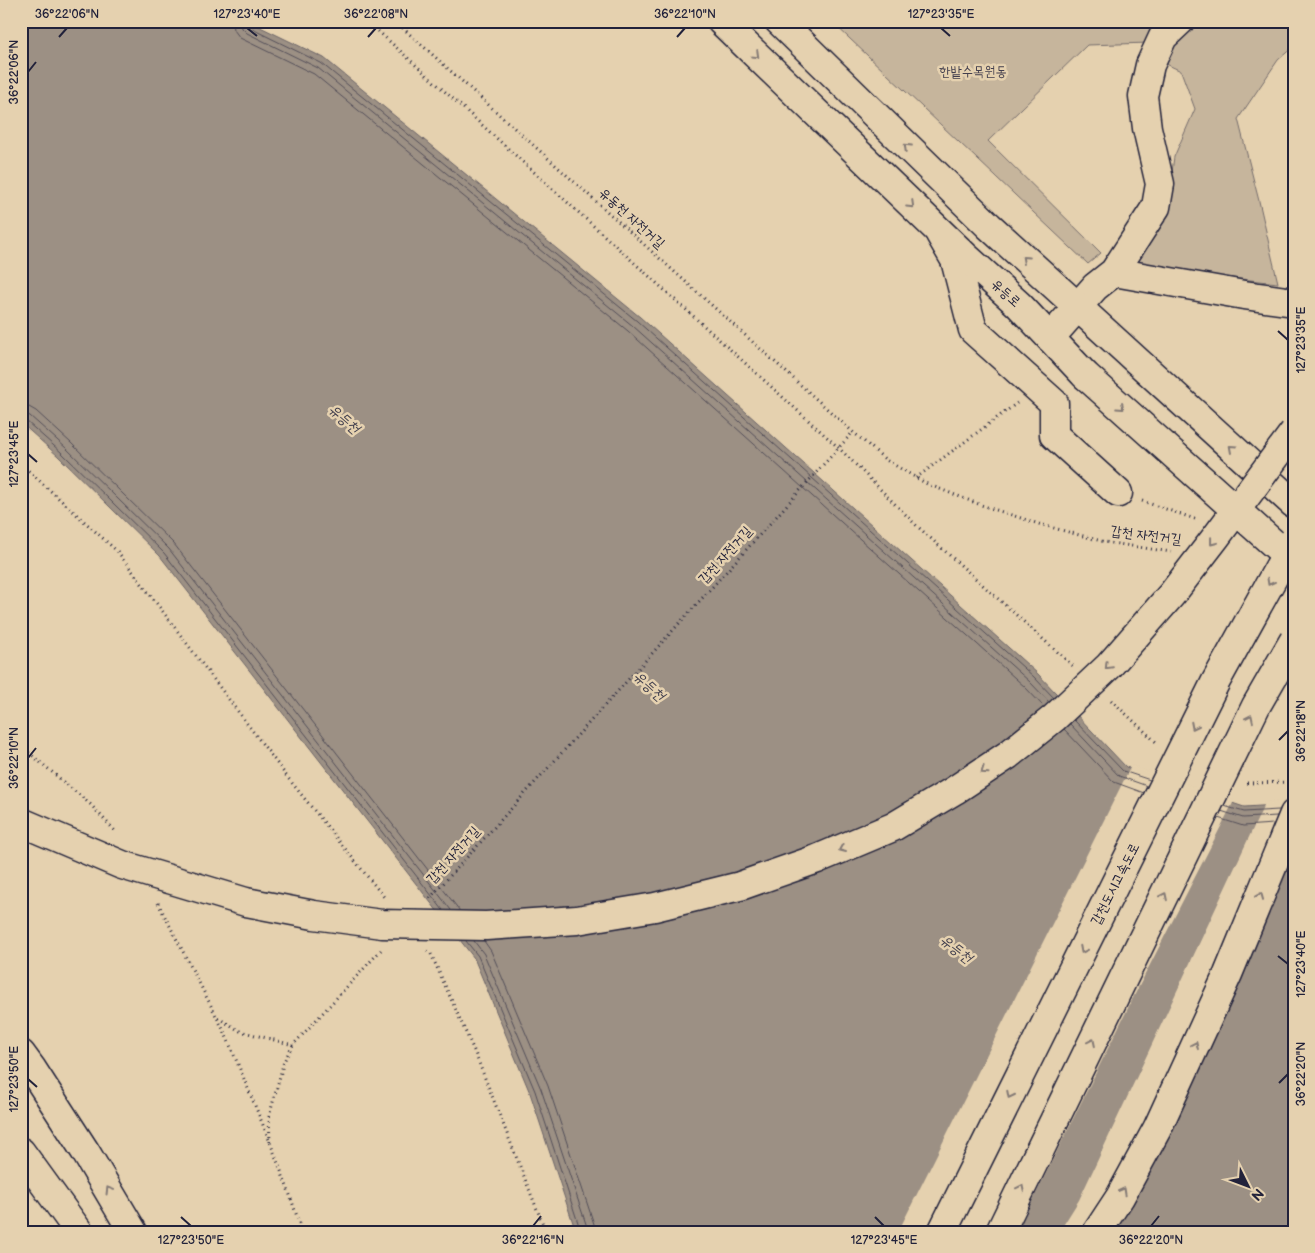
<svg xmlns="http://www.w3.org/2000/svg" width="1315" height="1253" viewBox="0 0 1315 1253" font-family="'Balsamiq Sans','Poor Story',sans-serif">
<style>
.green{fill:#c6b59c;stroke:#746c6c}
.water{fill:#9c9084;stroke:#6b6467}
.pier{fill:#e5d1af}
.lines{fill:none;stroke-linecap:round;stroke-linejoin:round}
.shore{stroke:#534e58;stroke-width:1}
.minor-casing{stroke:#22223b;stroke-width:31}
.major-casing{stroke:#22223b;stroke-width:31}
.highway-casing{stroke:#22223b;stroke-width:31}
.path{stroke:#22223b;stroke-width:3;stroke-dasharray:1 4;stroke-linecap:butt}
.minor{stroke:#e5d1af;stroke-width:28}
.major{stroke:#e5d1af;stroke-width:28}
.highway{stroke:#e5d1af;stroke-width:28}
.major-bridge-casing{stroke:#22223b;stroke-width:31;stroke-linecap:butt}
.highway-bridge-casing{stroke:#22223b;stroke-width:31;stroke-linecap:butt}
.major-bridge{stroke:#e5d1af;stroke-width:28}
.highway-bridge{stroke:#e5d1af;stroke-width:28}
.oneway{stroke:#847a75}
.ticks{fill:none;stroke:#22223b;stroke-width:2}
.labels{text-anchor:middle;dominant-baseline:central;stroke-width:5;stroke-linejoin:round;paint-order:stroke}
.park-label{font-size:14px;fill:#433f4e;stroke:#e5d1af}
.street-label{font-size:14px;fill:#22223b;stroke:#e5d1af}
.water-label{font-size:15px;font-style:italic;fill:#403e4d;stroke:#e5d1af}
.neatline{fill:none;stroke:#22223b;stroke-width:2}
.ticks-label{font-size:12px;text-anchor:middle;fill:#22223b}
</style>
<rect width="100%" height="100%" fill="#e5d1af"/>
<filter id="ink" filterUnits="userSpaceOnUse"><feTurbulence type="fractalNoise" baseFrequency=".02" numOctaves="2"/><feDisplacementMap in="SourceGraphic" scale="10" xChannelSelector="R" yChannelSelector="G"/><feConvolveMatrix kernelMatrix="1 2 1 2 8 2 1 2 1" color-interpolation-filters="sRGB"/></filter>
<g filter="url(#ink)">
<path class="green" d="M831,21H1162L1149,43L1087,45L988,141L1101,253L1088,264Z
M1192,21H1294V46L1278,60L1238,119L1259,201L1278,283L1130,267L1167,209L1174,157L1195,109L1181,71L1164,63L1180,30Z"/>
<path class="water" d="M21,21H248L324,58L640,317L1038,674L1126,767L1244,807L1294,804V1232H576L530,1093L474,958L160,556L58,456L21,423Z"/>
<path class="pier" d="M1131,766L1234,801L1133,998L1017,1232H898Z
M1294,801L1096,1232H1059L1079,1200L1265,803Z"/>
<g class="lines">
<path class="shore" d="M233,21L234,30L240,38L314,74L628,331L1025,687L1044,707
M241,21L242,28L247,33L318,68L633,326L1030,682L1049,702
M247,21L248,25L250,28L321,63L637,321L1034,677L1054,698
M21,406L29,407L36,411L71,443L174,544L460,911
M21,413L26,414L30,416L66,448L169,549L451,910
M21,419L26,421L62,453L164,553L443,910
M1074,720L1123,771L1150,780
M1070,724L1119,776L1147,786
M1064,729L1114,782L1144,793
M1224,806L1244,812L1279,810
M1221,811L1243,818L1277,816
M1218,818L1243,826L1274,824
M466,941L478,956L535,1091L581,1232
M474,941L484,954L541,1089L587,1227V1232
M484,941L491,951L548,1086L594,1224L595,1232"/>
<defs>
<path id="minor" d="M940,234L955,260L973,330L1054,403V435L1118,493
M1114,272L1244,295L1294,302
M1050,338L1095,287L1114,272L1156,207L1160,184L1147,128L1143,96L1150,65L1163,37L1180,21"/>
<path id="major" d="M721,21L965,256L1019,305L1085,375
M779,21L989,226L1294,504"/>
<path id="highway" d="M21,1054L32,1069L85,1151L133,1232
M21,1152L79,1232
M1097,1232L1120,1197L1157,1129L1228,974L1294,814"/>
</defs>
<use href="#minor" class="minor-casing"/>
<use href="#major" class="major-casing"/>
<use href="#highway" class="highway-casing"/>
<path class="path" d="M367,21L839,448L917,526L1073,666
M395,21L853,432L886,460L927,484L981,505L1039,524L1105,542L1171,552
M21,464L118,552L288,778L384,897
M916,478L1017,403
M1142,501L1198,520
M1111,700L1156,742
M21,746L90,804L117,833
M1247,783L1294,782
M430,898L853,432
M158,903L225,1033L270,1142L289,1192L302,1232
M427,951L431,954L475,1053L546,1232
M218,1018L240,1031L293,1045
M270,1142L269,1117L284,1061L293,1045L381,950"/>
<use href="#minor" class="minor"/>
<use href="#major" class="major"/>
<use href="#highway" class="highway"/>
<defs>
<path id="major-bridge" d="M1085,375L1294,562"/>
<path id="highway-bridge" d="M21,822L122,865L246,902L314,915L382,924L486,926L577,920L655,907L740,886L817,859L893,827L955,790L1008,755L1054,718L1109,666L1172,594L1216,537L1294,432
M942,1232L1216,681L1294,540
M1000,1232L1256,706L1294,640"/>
</defs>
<use href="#major-bridge" class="major-bridge-casing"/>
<use href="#highway-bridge" class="highway-bridge-casing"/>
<use href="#major-bridge" class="major-bridge"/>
<use href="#highway-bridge" class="highway-bridge"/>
</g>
<defs><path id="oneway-chevron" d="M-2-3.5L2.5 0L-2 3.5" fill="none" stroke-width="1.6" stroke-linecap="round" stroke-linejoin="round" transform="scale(1.25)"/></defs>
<g class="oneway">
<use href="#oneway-chevron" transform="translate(756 55) rotate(44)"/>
<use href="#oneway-chevron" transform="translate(907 147) rotate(-136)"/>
<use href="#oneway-chevron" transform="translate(911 205) rotate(44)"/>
<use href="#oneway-chevron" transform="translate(1025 259) rotate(-138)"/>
<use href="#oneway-chevron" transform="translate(1121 407) rotate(42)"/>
<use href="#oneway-chevron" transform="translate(1232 448) rotate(-138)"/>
<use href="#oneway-chevron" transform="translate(1213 542) rotate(128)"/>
<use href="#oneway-chevron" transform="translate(1270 582) rotate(119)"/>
<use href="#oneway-chevron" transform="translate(1108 666) rotate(134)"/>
<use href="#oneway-chevron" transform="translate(1250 718) rotate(-64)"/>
<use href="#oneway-chevron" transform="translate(1194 726) rotate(117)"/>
<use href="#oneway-chevron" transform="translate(984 771) rotate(146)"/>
<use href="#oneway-chevron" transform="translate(842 849) rotate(157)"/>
<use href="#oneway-chevron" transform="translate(1164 896) rotate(-64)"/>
<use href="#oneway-chevron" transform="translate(1260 896) rotate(-68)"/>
<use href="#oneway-chevron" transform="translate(1083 950) rotate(117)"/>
<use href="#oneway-chevron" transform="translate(1092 1042) rotate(-64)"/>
<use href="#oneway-chevron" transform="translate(1195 1045) rotate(-65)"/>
<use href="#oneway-chevron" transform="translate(1010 1095) rotate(117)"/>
<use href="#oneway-chevron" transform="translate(1021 1188) rotate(-64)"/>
<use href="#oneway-chevron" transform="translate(109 1190) rotate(-121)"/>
<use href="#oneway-chevron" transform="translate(1123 1191) rotate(-61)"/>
</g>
</g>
<path class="ticks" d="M247,28L257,36M941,28L950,36M59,37L67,28M368,37L376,28M677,37L685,28M28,72L36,62M1278,331L1288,340M28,454L37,462M1279,740L1288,731M28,758L36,748M1278,956L1288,964M28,1079L37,1087M1279,1083L1288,1074M181,1217L191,1226M875,1217L884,1226M533,1226L541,1216M1151,1226L1159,1216"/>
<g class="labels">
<g class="park-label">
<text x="973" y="71">한밭수목원동</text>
</g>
<g class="street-label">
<text transform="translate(632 218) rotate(42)">유동천 자전거길</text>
<text transform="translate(1006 293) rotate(42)">유등로</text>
<text transform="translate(1146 535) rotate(7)">갑천 자전거길</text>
<text transform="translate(725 555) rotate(-48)">갑천 자전거길</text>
<text transform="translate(453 855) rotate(-48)">갑천 자전거길</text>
<text transform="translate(1115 884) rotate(-63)">갑천도시고속도로</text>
</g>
<g class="water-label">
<text transform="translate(344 419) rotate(41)">유등천</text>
<text transform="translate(649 686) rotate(42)">유등천</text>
<text transform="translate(956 949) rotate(38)">유등천</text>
</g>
</g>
<rect width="1315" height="1253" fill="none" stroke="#e5d1af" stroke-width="55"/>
<g transform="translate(1248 1186) rotate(132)" stroke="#e5d1af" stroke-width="4" paint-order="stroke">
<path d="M0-4L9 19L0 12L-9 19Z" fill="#22223b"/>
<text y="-8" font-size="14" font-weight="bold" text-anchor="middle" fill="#22223b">N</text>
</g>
<rect x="28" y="28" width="1260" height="1198" class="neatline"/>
<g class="ticks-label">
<text x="67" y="18">36°22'06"N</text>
<text x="247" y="18">127°23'40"E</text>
<text x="376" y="18">36°22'08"N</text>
<text x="685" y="18">36°22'10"N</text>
<text x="941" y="18">127°23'35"E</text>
<text transform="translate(14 72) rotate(-90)" y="4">36°22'06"N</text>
<text transform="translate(1301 340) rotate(-90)" y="4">127°23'35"E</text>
<text transform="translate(14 454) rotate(-90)" y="4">127°23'45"E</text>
<text transform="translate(1301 731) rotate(-90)" y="4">36°22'18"N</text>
<text transform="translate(14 758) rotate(-90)" y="4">36°22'10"N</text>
<text transform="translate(1301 964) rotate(-90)" y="4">127°23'40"E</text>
<text transform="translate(1301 1074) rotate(-90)" y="4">36°22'20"N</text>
<text transform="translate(14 1079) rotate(-90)" y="4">127°23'50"E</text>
<text x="191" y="1244">127°23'50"E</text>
<text x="533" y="1244">36°22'16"N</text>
<text x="884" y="1244">127°23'45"E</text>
<text x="1151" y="1244">36°22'20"N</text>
</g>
</svg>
